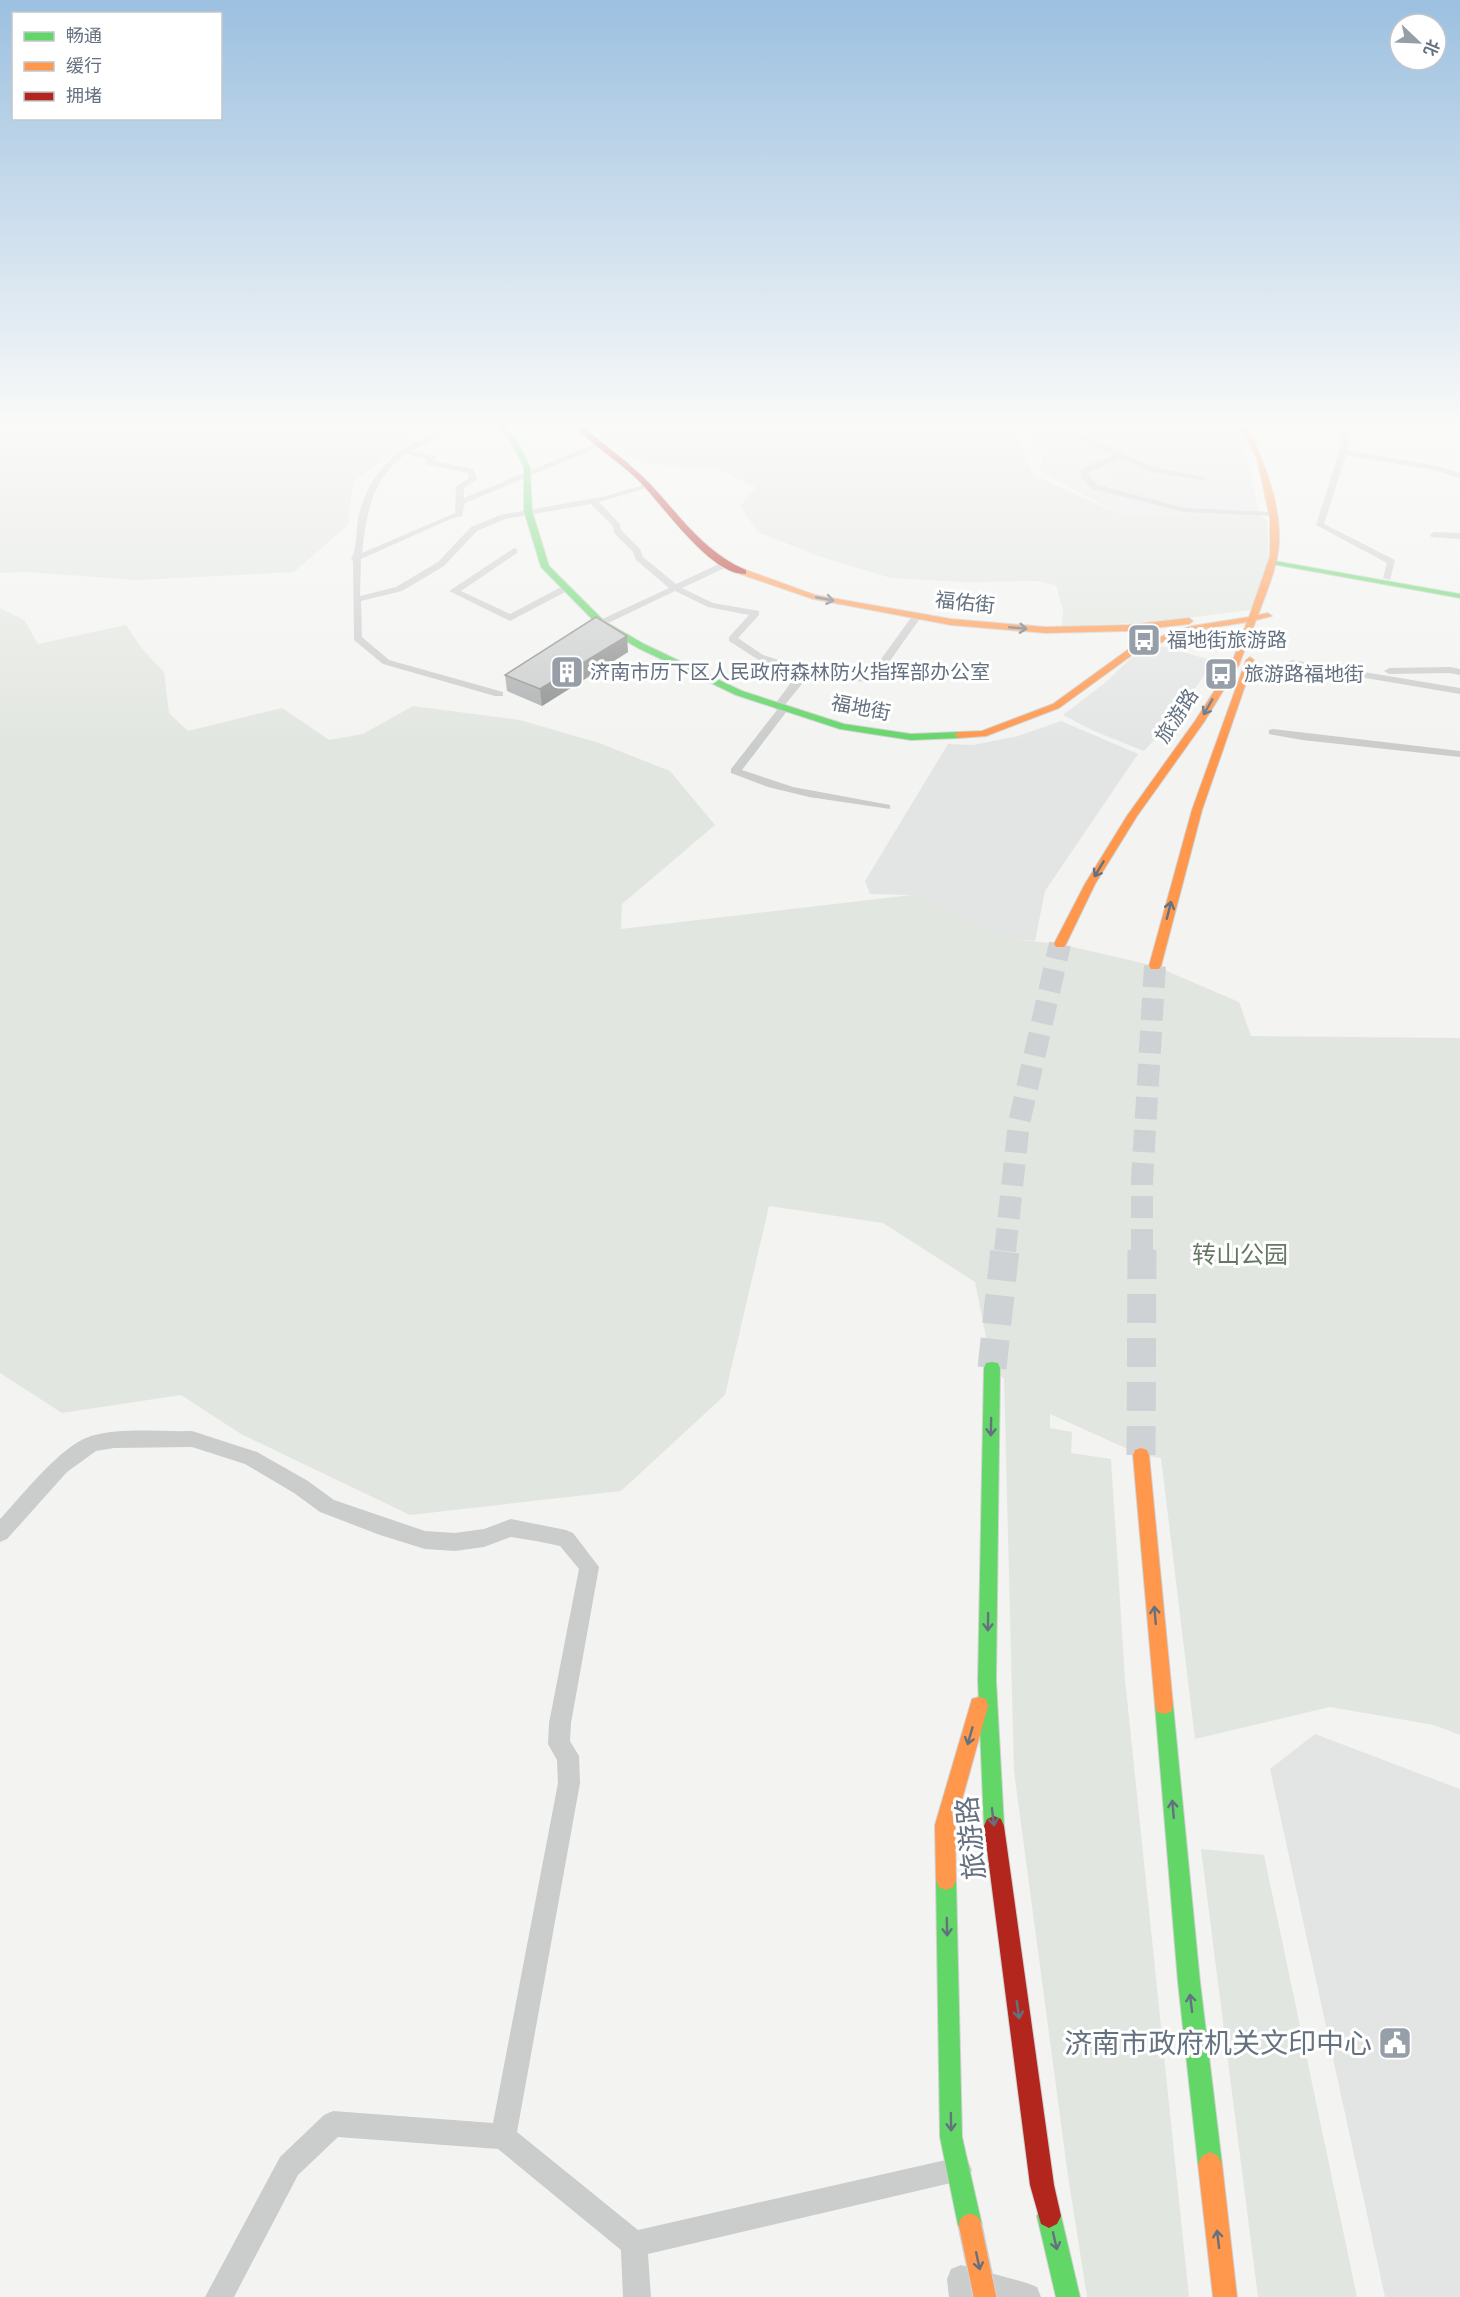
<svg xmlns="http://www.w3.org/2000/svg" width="1460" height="2297" viewBox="0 0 1460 2297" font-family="Jost,'Noto Sans SC',sans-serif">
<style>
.built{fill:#e3e5e4}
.green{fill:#e2e6e0}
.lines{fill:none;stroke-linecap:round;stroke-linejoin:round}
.primary-tunnel-far1{stroke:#cfd2d5;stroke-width:22;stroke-dasharray:22 11;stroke-linecap:butt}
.primary-tunnel{stroke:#cfd2d5;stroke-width:29;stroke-dasharray:29 15;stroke-linecap:butt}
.fast-casing{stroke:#d1d1d2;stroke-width:2}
.slow-casing{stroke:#d1d1d2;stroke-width:2}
.jam-casing{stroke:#d1d1d2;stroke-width:2}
.street{fill:#cbcccc;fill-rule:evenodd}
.fast{fill:#63d668;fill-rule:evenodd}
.slow{fill:#ff974d;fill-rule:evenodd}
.jam{fill:#b3261e;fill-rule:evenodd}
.slow-bridge-casing{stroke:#d1d1d2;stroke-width:25;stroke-linecap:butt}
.slow-bridge{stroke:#ff974d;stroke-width:22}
.wall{fill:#afb0b1}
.shaded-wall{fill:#8f9090}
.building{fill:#cccdce;stroke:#8f9090;stroke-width:1.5}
.oneway{stroke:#647181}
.labels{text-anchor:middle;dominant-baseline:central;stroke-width:6;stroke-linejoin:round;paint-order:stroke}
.far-street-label{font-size:20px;fill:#647181;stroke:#fff}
.far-poi-label{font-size:20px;fill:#647181;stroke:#fff;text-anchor:start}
.park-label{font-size:24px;fill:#657863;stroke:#fff}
.near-street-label{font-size:28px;fill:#647181;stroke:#fff}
.near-poi-label{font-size:28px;fill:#647181;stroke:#fff;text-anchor:end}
</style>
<rect width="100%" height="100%" fill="#f3f3f1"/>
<path class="built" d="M1022,425H1230L1245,447L1259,515H1122L1040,472L1043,455Z
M1163,646L1214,661L1176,716L1144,751L1094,731L1063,715L1106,682L1131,658Z
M1061,721L1138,754L1045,891L1035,941L1010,939L911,895L870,894L865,881L948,744L973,745L1018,736Z
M1315,1734L1460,1789V2297H1385L1270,1769Z"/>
<path class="green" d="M0,425H426L387,458L353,481L348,525L294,572L138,580L27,572L0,573Z
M585,425H1011L1017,433L1033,475L1122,515H1259L1267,520L1269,559L1251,610L1155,622L1062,626L1063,610L1056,585L1035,581L963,582L891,578L818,556L758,532L740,506L756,487L716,469L644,464Z
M1118,468L1144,476L1135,486L1103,474Z
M0,608L24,620L38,644L126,625L143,650L164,672L169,713L188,731L282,708L329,740L363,734L413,706L520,720L599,743L670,771L715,825L622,904L621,929L911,895L1010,939L1060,944L1155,966L1239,1002L1251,1036L1460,1038V1735L1434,1725L1330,1707L1195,1739L1161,1458L1141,1455L1050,1414V1428L1072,1432L1071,1453L1111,1459L1125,1679L1189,2297H1087L1068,2176L1014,1771L1004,1379L992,1368L975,1282L883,1223L769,1206L725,1395L621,1491L410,1515L241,1434L181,1395L62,1413L0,1373Z
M1201,1849L1264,1855L1357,2297H1258Z"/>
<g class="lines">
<path class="primary-tunnel-far1" d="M1005,1251L1019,1123L1060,944
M1142,1251V1180L1155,966"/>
<path class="primary-tunnel" d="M992,1368L1005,1249
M1141,1455L1142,1249"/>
<defs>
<path id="fast" d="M496,425H503L517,441L530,467L532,511L549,566L604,621L644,644L742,691L844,724L911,734L959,732L964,735L959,738L911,740L840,729L736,695L638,648L598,625L541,567L524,511V467L511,442Z
M1269,560L1460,594V598L1272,564H1269Z
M992,1362L998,1363L1000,1368L996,1680L1004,1826L1001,1833L994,1836L987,1833L984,1826L978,1680L984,1368L986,1363Z
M1164,1696L1171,1698L1173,1705L1200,1982L1222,2164L1218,2172L1210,2176L1202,2172L1198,2164L1178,1982L1155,1705L1157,1698Z
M946,1870L953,1873L956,1880L962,2137L982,2225L978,2233L970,2237L962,2233L958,2225L940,2137L936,1880L939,1873Z
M1049,2204L1057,2208L1061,2216L1080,2297H1056L1037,2216L1041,2208Z"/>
<path id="slow" d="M1240,425H1246C1265,462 1286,516 1277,558C1273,578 1265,596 1258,615L1268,613L1272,616L1256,620L1239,665L1204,722L1137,816L1095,884L1066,944L1064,947H1056L1054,944L1085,884L1127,816L1195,721L1231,665L1247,622L1197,630L1139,650L1059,708L986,736L959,738L954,735L959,732L982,731L1053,704L1133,646L1192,626L1249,617L1270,556V518L1257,459Z
M740,570H746L815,595L951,619L1046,627L1128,625L1189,618L1193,621L1189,624L1128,631L1046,633L951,625L813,599L740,574Z
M1250,657L1254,660L1202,810L1161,966L1159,969H1151L1149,966L1192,810L1246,660Z
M1141,1448L1147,1450L1149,1455L1173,1705L1171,1712L1164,1714L1157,1712L1155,1705L1133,1455L1135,1450Z
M979,1697L986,1699L988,1706L955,1825L956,1880L953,1887L946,1890L939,1887L936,1880L935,1825L970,1706L972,1699Z
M1210,2152L1218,2156L1222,2164L1237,2297H1213L1198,2164L1202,2156Z"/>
<path id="jam" d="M574,425H581C604,445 630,463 651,485C681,517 704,552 746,570V574C710,576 661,502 637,479C617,460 592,445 574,425Z
M994,1816L1001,1819L1004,1826L1054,2185L1061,2216L1057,2224L1049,2228L1041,2224L1030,2185L984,1826L987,1819Z"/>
</defs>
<use href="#fast" class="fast-casing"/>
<use href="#slow" class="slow-casing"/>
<use href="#jam" class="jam-casing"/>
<path class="street" d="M451,425H461L411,451L436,456L434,461L473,469L477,479L464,488V498L599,442L606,444L465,503L462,516L448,520L361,559L360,596L396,587L438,562L471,527L500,515L602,497L650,483V487L599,502L620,524L621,530L640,549L643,557L676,584L721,563H727V567L682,588L713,603L759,611V615L738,638L763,655L807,669L808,673L868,677L913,615H919L921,617L875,682L806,679L784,706L788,709L787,711L742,770L793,787L890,805V809L809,797L768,787L731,773V769L777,710L773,707L798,673L757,659L729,641V637L749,615L708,607L675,591L604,625H598V621L669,588L636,560L633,552L614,533L613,526L591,504L505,519L477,531L444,566L402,591L361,601L362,637L389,660L503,692V696H495L383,664L354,640L353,561L351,559C357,549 356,531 358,519C370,466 402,444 451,425ZM406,454L427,459L425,464L467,473L469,478L456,487L455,513L362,553C366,515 373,476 406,454Z
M1048,425L1065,427L1152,467L1208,478L1204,480L1156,473L1120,459L1089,472V476L1098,485L1185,508L1273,512L1277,514L1273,516L1185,512L1092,489L1081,477V471L1090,464L1113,456Z
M1344,425H1352L1347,450L1437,466L1460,473V478L1435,470L1346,455L1324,524L1395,560L1390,580L1383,578L1387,563L1316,525L1339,452Z
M1434,532L1460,533V539L1431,537L1430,535Z
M514,548L517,549V553L461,591L510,614L563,586H569V590L510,621L449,591Z
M1292,660L1460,688V694L1289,665L1287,663Z
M1450,667L1460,669V675L1450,673L1389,674L1384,671L1389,668Z
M1273,729L1460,751V757L1302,740L1269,734V730Z
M192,1431L257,1452L308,1481L334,1500L425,1531L455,1533L484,1529L511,1519L566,1530L573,1533L599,1567L571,1723L570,1741L579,1756L580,1783L517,2132L638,2230L959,2157L968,2161L972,2170L968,2179L648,2254L651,2297H623L621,2250L498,2149L338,2137L298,2175L234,2297H205L280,2157L324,2115L333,2111L493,2123L558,1783L557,1760L548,1744L549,1723L579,1569L560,1546L536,1541L511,1537L484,1547L455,1551L425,1549L380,1535L320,1512L294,1493L245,1464L192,1447L114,1448L96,1451L67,1472L7,1539L0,1542V1519C22,1496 61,1445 91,1436C123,1427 159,1432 192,1431Z
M961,2265L1027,2283L1037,2287L1041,2297H949L947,2279L951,2269Z"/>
<use href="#fast" class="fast"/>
<use href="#slow" class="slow"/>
<use href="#jam" class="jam"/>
<defs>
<path id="slow-bridge" d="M970,2225L985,2297"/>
</defs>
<use href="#slow-bridge" class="slow-bridge-casing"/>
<use href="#slow-bridge" class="slow-bridge"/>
</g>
<path class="wall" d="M628,652L542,706L507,691L505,675Z"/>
<path class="shaded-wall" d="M627,636L628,652L542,706L540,689Z"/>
<path class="building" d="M596,617L627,636L540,689L505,675Z"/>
<defs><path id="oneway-shaft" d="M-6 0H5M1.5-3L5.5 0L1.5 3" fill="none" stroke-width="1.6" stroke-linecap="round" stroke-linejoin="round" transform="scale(1.5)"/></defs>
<g class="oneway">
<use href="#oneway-shaft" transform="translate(825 599) rotate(11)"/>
<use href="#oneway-shaft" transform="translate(1018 628) rotate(5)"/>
<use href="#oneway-shaft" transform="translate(1208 707) rotate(120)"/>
<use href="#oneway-shaft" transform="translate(1099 869) rotate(121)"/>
<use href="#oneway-shaft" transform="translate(1169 910) rotate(-76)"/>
<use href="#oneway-shaft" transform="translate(991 1427) rotate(91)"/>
<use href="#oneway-shaft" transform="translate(1155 1615) rotate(-95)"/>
<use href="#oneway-shaft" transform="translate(988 1622) rotate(91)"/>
<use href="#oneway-shaft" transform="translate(970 1736) rotate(106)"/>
<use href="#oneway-shaft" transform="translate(1173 1809) rotate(-95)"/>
<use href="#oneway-shaft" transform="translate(993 1817) rotate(83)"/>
<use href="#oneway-shaft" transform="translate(947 1927) rotate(89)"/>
<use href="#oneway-shaft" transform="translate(1191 2003) rotate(-97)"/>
<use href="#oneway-shaft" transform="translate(1018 2010) rotate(82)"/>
<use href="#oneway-shaft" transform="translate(951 2122) rotate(89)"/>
<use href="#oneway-shaft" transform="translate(1218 2239) rotate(-97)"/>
<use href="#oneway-shaft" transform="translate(1055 2241) rotate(77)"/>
<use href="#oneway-shaft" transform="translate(978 2261) rotate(78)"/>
</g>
<linearGradient id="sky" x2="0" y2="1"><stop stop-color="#9cc0e0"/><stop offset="0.57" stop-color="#fafaf9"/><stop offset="1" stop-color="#fafaf9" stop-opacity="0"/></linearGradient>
<rect width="1460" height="747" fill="url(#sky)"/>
<defs>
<symbol id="bus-square" viewBox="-11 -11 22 22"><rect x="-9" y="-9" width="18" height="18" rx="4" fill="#969ea8" stroke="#fff"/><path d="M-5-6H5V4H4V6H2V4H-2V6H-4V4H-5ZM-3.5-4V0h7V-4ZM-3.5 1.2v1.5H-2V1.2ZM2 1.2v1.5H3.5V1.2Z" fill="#fff"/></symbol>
<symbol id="building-square" viewBox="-11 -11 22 22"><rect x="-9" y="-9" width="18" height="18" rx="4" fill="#969ea8" stroke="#fff"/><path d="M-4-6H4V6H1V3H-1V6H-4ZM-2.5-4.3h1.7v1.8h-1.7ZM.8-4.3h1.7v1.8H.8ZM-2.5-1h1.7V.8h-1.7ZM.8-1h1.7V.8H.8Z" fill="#fff"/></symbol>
<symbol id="civic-square" viewBox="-11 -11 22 22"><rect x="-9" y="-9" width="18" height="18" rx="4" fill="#969ea8" stroke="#fff"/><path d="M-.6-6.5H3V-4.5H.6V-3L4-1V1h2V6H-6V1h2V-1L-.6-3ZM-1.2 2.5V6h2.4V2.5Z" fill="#fff"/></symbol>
</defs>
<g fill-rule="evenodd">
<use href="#bus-square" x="1125" y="621" width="38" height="38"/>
<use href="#building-square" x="548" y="653" width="38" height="38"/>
<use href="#bus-square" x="1202" y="655" width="38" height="38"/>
<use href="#civic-square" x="1376" y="2024" width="38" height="38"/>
</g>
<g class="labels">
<g class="far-street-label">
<text transform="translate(965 603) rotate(6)">福佑街</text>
<text transform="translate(861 708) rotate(11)">福地街</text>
<text transform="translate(1177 716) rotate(-57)">旅游路</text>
</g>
<g class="far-poi-label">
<text x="1167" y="640">福地街旅游路</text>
<text x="590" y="672">济南市历下区人民政府森林防火指挥部办公室</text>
<text x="1244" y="674">旅游路福地街</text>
</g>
<g class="park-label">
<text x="1240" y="1254">转山公园</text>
</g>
<g class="near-street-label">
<text transform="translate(971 1838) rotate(-96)">旅游路</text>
</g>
<g class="near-poi-label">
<text x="1372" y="2043">济南市政府机关文印中心</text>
</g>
</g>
<rect x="12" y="12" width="210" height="108" fill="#ffffff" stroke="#c1c6cd" stroke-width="1.5"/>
<rect x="24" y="32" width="30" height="9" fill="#63d668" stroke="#c1c6cd" stroke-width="1.5"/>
<text x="66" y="42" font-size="18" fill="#647181">畅通</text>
<rect x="24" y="62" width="30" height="9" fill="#ff974d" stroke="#c1c6cd" stroke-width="1.5"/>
<text x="66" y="72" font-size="18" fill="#647181">缓行</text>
<rect x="24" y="92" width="30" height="9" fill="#b3261e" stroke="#c1c6cd" stroke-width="1.5"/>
<text x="66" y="102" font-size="18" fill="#647181">拥堵</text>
<g transform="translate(1418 42) rotate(113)"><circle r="28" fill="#ffffff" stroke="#c1c6cd" stroke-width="1.5"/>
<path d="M0-4.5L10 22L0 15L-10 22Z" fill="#969ea8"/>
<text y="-9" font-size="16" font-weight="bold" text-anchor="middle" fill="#647181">北</text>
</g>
</svg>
